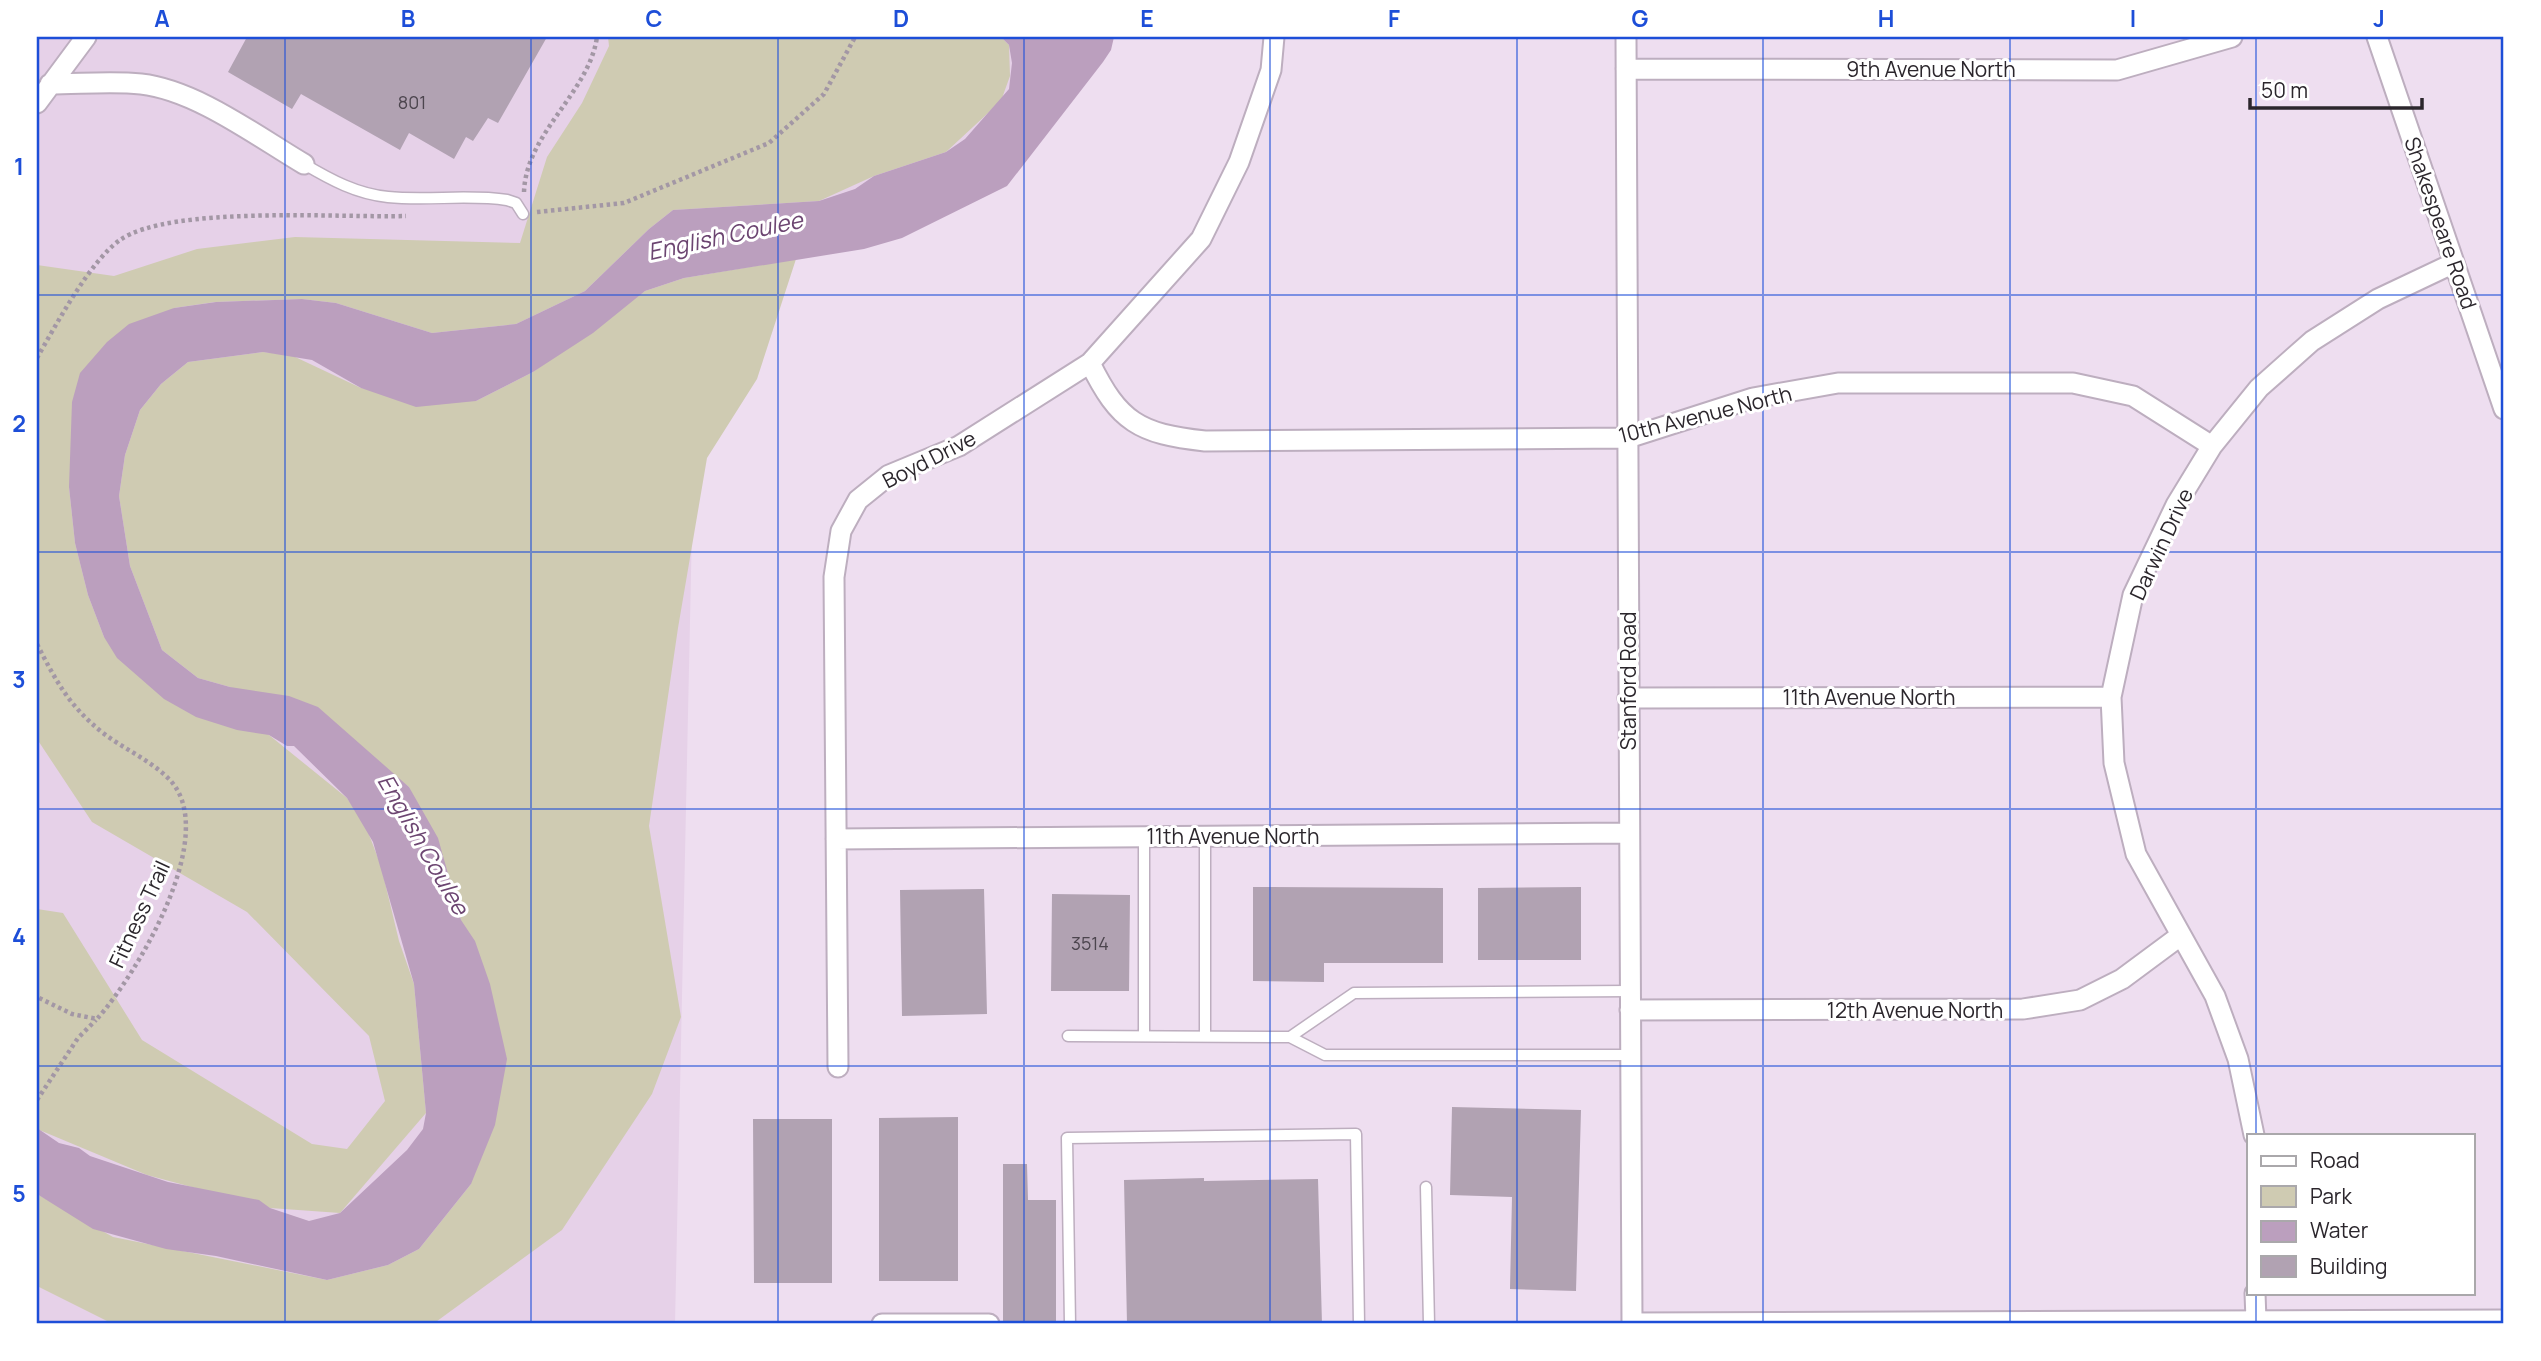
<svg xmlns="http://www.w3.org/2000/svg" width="2541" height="1361" viewBox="0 0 2541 1361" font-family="Manrope,sans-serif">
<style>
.built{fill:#e6d1e8}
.green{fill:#cfcbb2}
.water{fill:#bb9fbe}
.building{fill:#b1a2b2}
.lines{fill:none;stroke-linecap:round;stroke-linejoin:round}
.service-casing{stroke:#bdaebf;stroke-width:13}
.minor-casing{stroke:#bdaebf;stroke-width:23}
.path{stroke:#a397a5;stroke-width:4.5;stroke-dasharray:3.5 3.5;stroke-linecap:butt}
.service{stroke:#fff;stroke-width:10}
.minor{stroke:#fff;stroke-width:19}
.grid{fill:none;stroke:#1d4ed8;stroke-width:2;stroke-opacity:0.55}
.labels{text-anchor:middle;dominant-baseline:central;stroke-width:6;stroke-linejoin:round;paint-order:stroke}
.number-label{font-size:18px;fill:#4c454e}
.street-label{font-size:21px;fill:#2b262c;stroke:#fff}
.water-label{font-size:23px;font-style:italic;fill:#6c4571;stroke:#fff}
.neatline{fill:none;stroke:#1d4ed8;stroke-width:2.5}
.grid-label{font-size:23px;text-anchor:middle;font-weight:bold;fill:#1d4ed8}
</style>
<rect width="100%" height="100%" fill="#eedef0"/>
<path class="built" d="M37,37H1039L999,139L698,246L675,1324H37Z"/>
<path class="green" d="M608,37H1001L1009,45L1010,76L1001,101L946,152L874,176L819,201L673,210L649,229L585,291L516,324L432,333L336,303L302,299L215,302L174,308L69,487L75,543L88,595L104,637L269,735L347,798L365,824L381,866L399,941L414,984L426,1113L340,1213L270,1208L147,1175L37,1129V909L63,913L142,1040L312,1144L347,1149L385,1101L369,1036L247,912L92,822L37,739V265L114,276L197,249L295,237L520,243L547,157L582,103L609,46Z
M796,259L757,379L707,458L678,628L649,826L681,1017L652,1094L562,1230L433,1324H113L37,1286V1194L113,1237L327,1280L388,1265L419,1249L471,1184L461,920L409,787L373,759L230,687L198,678L162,650L130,566L119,496L125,455L140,410L161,384L188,362L263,352L291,355L361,388L476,401L533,372L645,291L684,278Z"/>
<path class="water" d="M1001,37H1114L1111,50L1103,62L1007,186L902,238L864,249L684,278L645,291L593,333L533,372L476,401L416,407L361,388L312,360L263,352L188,362L161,384L140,410L125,455L119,496L130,566L162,650L198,678L230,687L289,696L318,707L409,787L438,838L461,920L475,941L490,984L507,1059L495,1125L471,1184L419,1249L388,1265L327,1280L216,1256L166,1249L93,1229L37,1194V1128L59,1143L79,1148L90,1156L168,1182L259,1200L270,1208L309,1221L340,1213L407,1150L423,1129L426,1113L414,984L373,842L347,798L294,746H287L269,735L237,730L196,717L164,699L117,658L104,637L88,595L75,543L69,487L72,402L80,373L107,342L129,324L174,308L216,302L302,299L336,303L432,333L516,324L585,291L649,229L673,210L819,201L855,189L874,176L946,152L965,139L1009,89L1012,63L1009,45Z"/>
<path class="building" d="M247,37H547L498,123L488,118L473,141L466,137L454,159L409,133L400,150L301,94L292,109L228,72Z
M1253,887L1443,888V963H1324V982L1253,981Z
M1581,887V960H1478V888Z
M984,889L987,1014L902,1016L900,890Z
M1052,894L1130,895L1129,991H1051Z
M1452,1107L1581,1110L1576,1291L1510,1289L1512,1197L1450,1195Z
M958,1117V1281H879V1118Z
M753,1119H832V1283H754Z
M1003,1164H1027L1028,1200H1056V1324H1003Z
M1204,1178V1181L1318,1179L1322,1324H1127L1124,1180Z"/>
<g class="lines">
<defs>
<path id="service" d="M304,164C331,180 357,194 388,197C428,201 468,194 507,200L516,203L523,214
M1205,836V1036
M1068,1036L1290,1037L1354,993L1630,991
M1144,1036V836
M1290,1037L1325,1055H1631
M1426,1187L1429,1324
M1070,1324L1067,1138L1356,1134L1359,1324"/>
<path id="minor" d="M1626,37L1632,1324
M2377,37L2504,409
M1626,69L2117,70L2232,37
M50,84C80,84 112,81 141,84C196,90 258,137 304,164
M37,103L86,37
M1090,363C1119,422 1139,434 1205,441L1628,438L1753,398L1838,383H2073L2133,396L2212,446
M1628,698L2111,697
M836,839L1629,833
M1630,1010L2023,1009L2080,1000L2122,979L2180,936
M838,1067L834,577L841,531L858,500L889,475L959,446L1090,363L1201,239L1239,162L1271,70L1274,37
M2254,1135L2238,1059L2215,996L2136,854L2114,763L2111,697L2133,595L2176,505L2212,446L2259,388L2312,341L2378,299L2454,263
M2255,1293L2256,1320
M1632,1323L2504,1320
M882,1324H989"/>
</defs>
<use href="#service" class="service-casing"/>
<use href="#minor" class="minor-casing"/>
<path class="path" d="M524,192C526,133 589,93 597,37
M537,212L624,203L769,143L824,94L854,39L853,37
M37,358C56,325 90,261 120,240C170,205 340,218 406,216
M37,644C56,681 69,706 103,733C124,749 150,760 169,779C222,833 137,974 97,1019L72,1014L37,997
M37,1100L78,1038L96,1020"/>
<use href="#service" class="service"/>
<use href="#minor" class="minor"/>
</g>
<path class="grid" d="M285,37V1324M531,37V1324M778,37V1324M1024,37V1324M1270,37V1324M1517,37V1324M1763,37V1324M2010,37V1324M2256,37V1135M37,295H2504M37,552H2504M37,809H2504M37,1066H2504M2256,1293V1324"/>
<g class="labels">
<g class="number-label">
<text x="412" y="102">801</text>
<text x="1090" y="943">3514</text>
</g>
<g class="street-label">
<text x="1931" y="69">9th Avenue North</text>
<text transform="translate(2441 223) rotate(71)">Shakespeare Road</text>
<text transform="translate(1705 414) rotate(-14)">10th Avenue North</text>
<text transform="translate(929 459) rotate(-27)">Boyd Drive</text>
<text transform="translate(2161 544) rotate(-65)">Darwin Drive</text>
<text transform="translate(1628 681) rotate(-90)">Stanford Road</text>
<text x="1869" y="697">11th Avenue North</text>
<text x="1233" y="836">11th Avenue North</text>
<text transform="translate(139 914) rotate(-65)">Fitness Trail</text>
<text x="1915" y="1010">12th Avenue North</text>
</g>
<g class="water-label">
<text transform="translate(725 235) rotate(-12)">English Coulee</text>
<text transform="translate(424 844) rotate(60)">English Coulee</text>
</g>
</g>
<rect width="2541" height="1361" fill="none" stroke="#ffffff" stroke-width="77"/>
<rect x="2247" y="1134" width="228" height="161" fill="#ffffff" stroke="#aaa8ab" stroke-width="2"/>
<rect x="2261" y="1156" width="35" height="10" fill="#ffffff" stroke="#aaa8ab" stroke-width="2"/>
<text x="2310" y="1168" font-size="21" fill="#2b262c">Road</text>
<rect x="2261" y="1186" width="35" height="21" fill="#cfcbb2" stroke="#aaa8ab" stroke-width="2"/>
<text x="2310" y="1204" font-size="21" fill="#2b262c">Park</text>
<rect x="2261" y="1221" width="35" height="21" fill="#bb9fbe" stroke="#aaa8ab" stroke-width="2"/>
<text x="2310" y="1238" font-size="21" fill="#2b262c">Water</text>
<rect x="2261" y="1256" width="35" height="21" fill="#b1a2b2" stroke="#aaa8ab" stroke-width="2"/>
<text x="2310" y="1274" font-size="21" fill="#2b262c">Building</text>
<path d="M2250 98v10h172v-10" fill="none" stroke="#2b262c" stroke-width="3.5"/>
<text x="2261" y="98" font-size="21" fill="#2b262c" stroke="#ffffff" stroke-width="5" paint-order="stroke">50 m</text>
<rect x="38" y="38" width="2464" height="1284" class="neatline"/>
<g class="grid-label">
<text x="162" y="27">A</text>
<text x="408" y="27">B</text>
<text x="654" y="27">C</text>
<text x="901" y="27">D</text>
<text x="1147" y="27">E</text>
<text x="1394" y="27">F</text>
<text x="1640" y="27">G</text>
<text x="1886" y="27">H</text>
<text x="2133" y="27">I</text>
<text x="2379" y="27">J</text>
<text x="19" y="175">1</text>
<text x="19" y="432">2</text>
<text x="19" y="688">3</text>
<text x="19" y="945">4</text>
<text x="19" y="1202">5</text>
</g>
</svg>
